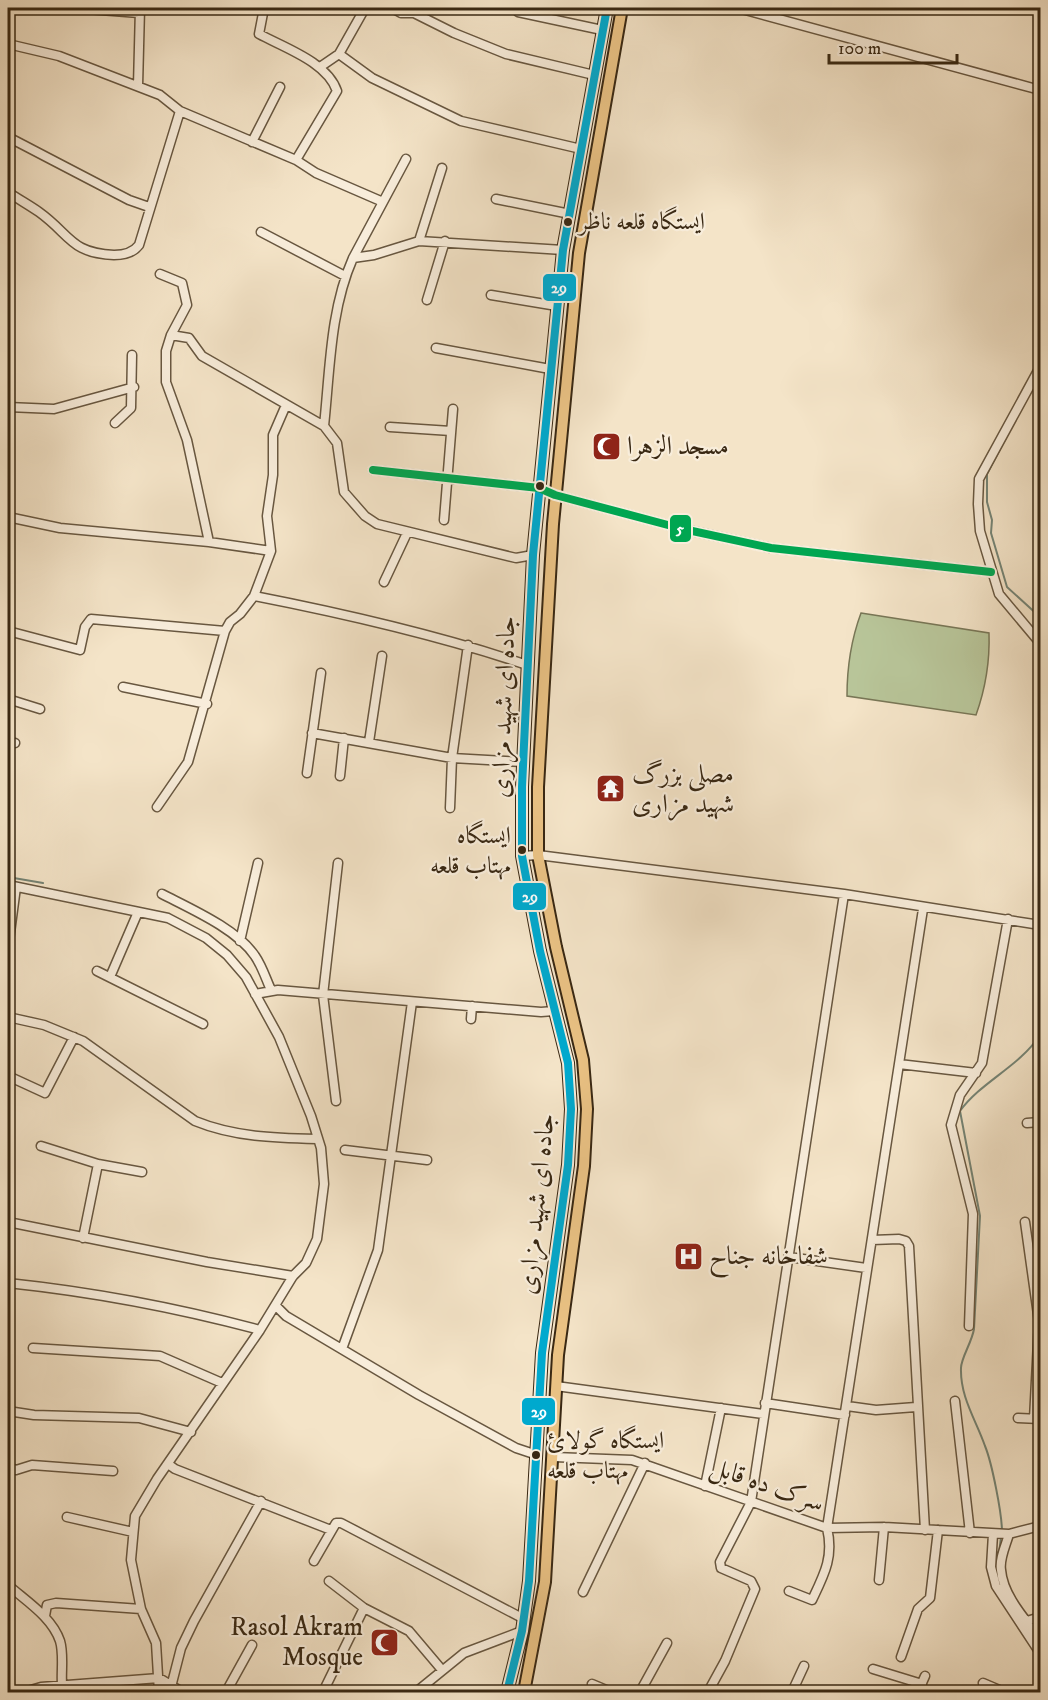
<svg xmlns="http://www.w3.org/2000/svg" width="1048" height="1700" viewBox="0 0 1048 1700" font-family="'IM FELL DW Pica',Amiri,serif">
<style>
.green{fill:#b8c599;stroke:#787656;stroke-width:1.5}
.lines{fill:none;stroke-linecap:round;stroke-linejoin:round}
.stream{stroke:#748374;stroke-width:2}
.minor-casing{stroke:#685740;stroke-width:11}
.major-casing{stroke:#392813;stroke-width:14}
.minor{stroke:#f8eddb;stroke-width:8}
.major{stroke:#eac284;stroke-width:10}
.bus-1-casing{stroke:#f8eddb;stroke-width:12}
.bus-2-casing{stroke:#f8eddb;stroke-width:12}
.bus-1{stroke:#00a9ce;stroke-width:8}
.bus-2{stroke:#00a651;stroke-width:8}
.bus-dot{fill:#392813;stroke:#f8eddb;stroke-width:2}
.labels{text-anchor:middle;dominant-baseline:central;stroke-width:4.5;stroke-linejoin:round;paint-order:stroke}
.bus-label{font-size:24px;fill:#392813;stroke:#f8eddb;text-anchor:start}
.poi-label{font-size:26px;fill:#392813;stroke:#f8eddb;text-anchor:start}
.street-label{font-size:26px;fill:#392813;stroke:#f8eddb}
.line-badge{stroke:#f8eddb;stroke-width:2}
.badge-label{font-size:16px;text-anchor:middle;font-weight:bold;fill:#fff}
</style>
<rect width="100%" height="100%" fill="#f4e4c8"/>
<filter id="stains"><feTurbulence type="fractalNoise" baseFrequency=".00333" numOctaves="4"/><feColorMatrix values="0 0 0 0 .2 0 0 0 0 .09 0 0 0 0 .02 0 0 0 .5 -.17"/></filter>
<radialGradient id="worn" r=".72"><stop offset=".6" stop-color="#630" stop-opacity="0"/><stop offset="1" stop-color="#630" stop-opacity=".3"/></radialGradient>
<path class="green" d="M861,613L989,633C990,662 986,687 976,715L847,696C847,667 851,640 861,613Z"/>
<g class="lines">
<path class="stream" d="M1011,428L987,474V502L992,520L991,533L1007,587L1040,617
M8,877L43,883
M1002,1532C1002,1514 992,1463 985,1446C976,1420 960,1397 961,1368C961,1358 972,1342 974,1329L980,1216L960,1111C982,1081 1019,1067 1040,1035
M999,1553L1001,1537"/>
<defs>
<path id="minor" d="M74,8L139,13
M264,8L259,34C285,48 327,62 337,91L296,160
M392,8L401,13H414L454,33L506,54L594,75
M738,8L1040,90
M518,12L602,30
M8,44L59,56L160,95L180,111L296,160L316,173L383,202
M339,54L372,78L461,121L581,149
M320,67L339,54L365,8
M138,86L140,8
M8,137L129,200L149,207
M252,142L280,87
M8,192C18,199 29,205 39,212C71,235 70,253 114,255C124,255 133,253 139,245L180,111
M496,199L570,214
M261,232L345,276
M419,241L442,168
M353,258L406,159
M491,295L557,306
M427,300L445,241
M171,335L189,338L202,356L324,426L337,443L344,492L365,516L377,524L516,558L533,555
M436,348L550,369
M1040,367L979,479L978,504L980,531L999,594L1040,643
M8,407L54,409L134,387
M115,423L131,408L132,355
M324,426C330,370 330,310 353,258L374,255L419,241L563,250
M390,427L451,431
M373,470L539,488L555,495L683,529L771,548L991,572
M8,517L60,528L209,542L187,440L166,382V351L171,335L187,305L182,283L160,274
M444,520L453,409
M209,542L271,551
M384,582L407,533
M254,596C346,614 438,635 527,665
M8,631L80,650L85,627L91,619L225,631
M123,687L207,704
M8,699L40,709
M312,733L452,758L523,762
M8,741L15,743
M369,742L382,656
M307,773L321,673
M340,776L344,738
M157,807L188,762L225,631L230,622L240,614L254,596L271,551L267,516L273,475V435L286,405
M450,808L452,758L468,645
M522,856L538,855L844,894L1040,925
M8,885L168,918L206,938L227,955L246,977L279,1037L311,1116L321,1148L324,1184L317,1239L306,1263L293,1276L260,1330L157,1479L135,1516L131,1560L141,1609L156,1643L159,1692
M162,894C191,909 237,929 255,956C262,966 266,979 271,990
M240,941L258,863
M8,948L16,887
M97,971L203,1024
M110,977L138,912
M255,994L278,990L541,1012L554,1011
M8,1017L44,1025L83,1041L195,1121C234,1137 275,1138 317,1139
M471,1019L472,1006
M899,1064L976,1073
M8,1076L45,1093L74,1037
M336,1101L323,995L338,863
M1027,1123L1040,1122
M41,1146L98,1164L142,1172
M345,1150L427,1160
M8,1222L207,1262L293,1276
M1025,1222L1039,1322L1034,1419
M83,1238L98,1164
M872,1240L899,1239L906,1241L909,1246L925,1530
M789,1257L866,1268
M8,1283C93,1292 178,1308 260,1330
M276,1306L286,1316L419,1395L516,1448L537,1455
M969,1326L973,1214L951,1125L960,1095L982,1063L1008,919
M33,1348L160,1356L222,1383
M342,1349L378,1250L412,1002
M556,1386L763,1414
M955,1401L970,1533
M765,1403L845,1415
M847,1406L876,1410L916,1407
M8,1411L34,1415L139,1418L191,1432
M1018,1418L1040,1419
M554,1457L632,1460L827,1528L884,1527L1009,1534L1040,1526
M168,1464L175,1469L331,1530
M8,1467L16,1470L32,1465L113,1471
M705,1486L721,1408
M67,1517L133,1532
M993,1534L991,1567L996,1586L1040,1653
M1009,1534C1006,1545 999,1559 1001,1570C1003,1596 1026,1620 1040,1639
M314,1561L336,1523H341L524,1619
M879,1580L884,1527
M329,1581L364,1608L409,1631L442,1670
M8,1585C26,1601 52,1617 60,1641C64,1654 61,1671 62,1685
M789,1591L812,1600C824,1575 834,1557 827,1528L923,909
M583,1592L645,1463
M45,1616L47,1605L56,1603L141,1609
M1027,1621L1040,1617
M901,1657L918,1609L930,1598L938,1530
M873,1669L922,1684
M983,1683L1004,1692
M592,1684L611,1692
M171,1687L181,1648L194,1621L261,1501
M24,1692L41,1687L159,1678L182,1692
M226,1692L252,1645
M323,1692L364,1608
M416,1692L464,1653L522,1631
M640,1692L667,1643
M708,1692L725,1661L755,1589L751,1581L721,1568L720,1562L751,1502L844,894
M792,1692L804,1666
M918,1692L925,1676
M1036,1692L1040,1685"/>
<path id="major" d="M507,1692L522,1631L529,1581L542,1353L568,1165L571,1109L568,1063L540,951L522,856V787L533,555L563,250L607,8
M524,1692L545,1582L558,1355L584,1166L587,1109L583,1060L556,947L538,855V787L553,524L579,253L622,8"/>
</defs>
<use href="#minor" class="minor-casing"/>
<use href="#major" class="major-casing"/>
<use href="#minor" class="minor"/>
<use href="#major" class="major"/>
<defs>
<path id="bus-1" d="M507,1692L522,1631L529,1581L542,1353L568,1165L571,1109L568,1063L540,951L522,856V787L533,555L563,250L607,8"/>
<path id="bus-2" d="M373,470L539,488L555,495L683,529L771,548L991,572"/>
</defs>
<use href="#bus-1" class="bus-1-casing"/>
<use href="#bus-2" class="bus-2-casing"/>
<use href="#bus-1" class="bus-1"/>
<use href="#bus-2" class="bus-2"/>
</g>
<defs>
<symbol id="mosque-square" viewBox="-11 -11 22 22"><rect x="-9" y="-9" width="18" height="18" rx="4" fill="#8f2418" stroke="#f8eddb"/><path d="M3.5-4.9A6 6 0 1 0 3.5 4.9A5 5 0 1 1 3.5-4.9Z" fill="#fff"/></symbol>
<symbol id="temple-square" viewBox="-11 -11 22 22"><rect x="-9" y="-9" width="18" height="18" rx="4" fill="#8f2418" stroke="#f8eddb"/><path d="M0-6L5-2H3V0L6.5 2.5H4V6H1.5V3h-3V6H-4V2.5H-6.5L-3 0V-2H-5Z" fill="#fff"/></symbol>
<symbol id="hospital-square" viewBox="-11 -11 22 22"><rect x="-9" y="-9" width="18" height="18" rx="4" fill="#8f2418" stroke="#f8eddb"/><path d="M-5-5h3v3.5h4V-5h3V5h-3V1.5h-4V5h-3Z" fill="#fff"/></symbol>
</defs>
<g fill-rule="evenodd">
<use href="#mosque-square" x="590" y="430" width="33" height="33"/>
<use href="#temple-square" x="594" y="772" width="33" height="33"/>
<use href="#hospital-square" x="672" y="1240" width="33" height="33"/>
<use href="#mosque-square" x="368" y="1626" width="33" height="33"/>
</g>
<g class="bus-dot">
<circle cx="568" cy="222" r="5"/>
<circle cx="540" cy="486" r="5"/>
<circle cx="522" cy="850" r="5"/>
<circle cx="536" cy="1455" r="5"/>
</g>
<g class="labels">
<g class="bus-label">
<text x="579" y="222">ایستگاه قلعه ناظر</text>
<text x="511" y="836" text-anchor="end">ایستگاه<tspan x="511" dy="30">مهتاب قلعه</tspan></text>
<text x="547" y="1441">ایستگاه گولائ<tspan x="547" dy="30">مهتاب قلعه</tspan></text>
</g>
<g class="poi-label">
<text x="627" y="446">مسجد الزهرا</text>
<text x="632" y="774">مصلی بزرگ<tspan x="632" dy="30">شهید مزاری</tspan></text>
<text x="709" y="1256">شفاخانه جناح</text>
<text x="363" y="1627" text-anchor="end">Rasol Akram<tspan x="363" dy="30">Mosque</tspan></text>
</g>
<g class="street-label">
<text transform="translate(504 707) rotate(-88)">جاده ای شهید مزاری</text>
<text transform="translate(537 1204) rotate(-84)">جاده ای شهید مزاری</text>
<text transform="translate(767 1485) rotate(19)">سرک ده قابل</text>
</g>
</g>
<g class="line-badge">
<rect x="542" y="273" width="35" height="29" rx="6" fill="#00a9ce"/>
<rect x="669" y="514" width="23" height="29" rx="6" fill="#00a651"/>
<rect x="512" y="882" width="35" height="29" rx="6" fill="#00a9ce"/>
<rect x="521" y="1397" width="35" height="29" rx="6" fill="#00a9ce"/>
</g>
<g class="badge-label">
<text x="559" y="293">29</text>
<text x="680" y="534">5</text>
<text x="530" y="902">29</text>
<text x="539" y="1417">29</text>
</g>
<rect width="1048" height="1700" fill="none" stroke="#f4e4c8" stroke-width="30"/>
<rect x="9" y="9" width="1030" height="1682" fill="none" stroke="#392813" stroke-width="3"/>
<rect x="15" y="15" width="1018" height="1670" fill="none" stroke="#392813" stroke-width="1.5"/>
<path d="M829 54v9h128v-9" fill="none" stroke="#392813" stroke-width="3"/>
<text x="838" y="54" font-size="18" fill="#392813" stroke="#f8eddb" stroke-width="4.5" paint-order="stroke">100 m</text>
<rect width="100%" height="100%" filter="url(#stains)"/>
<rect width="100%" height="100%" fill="url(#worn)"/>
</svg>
